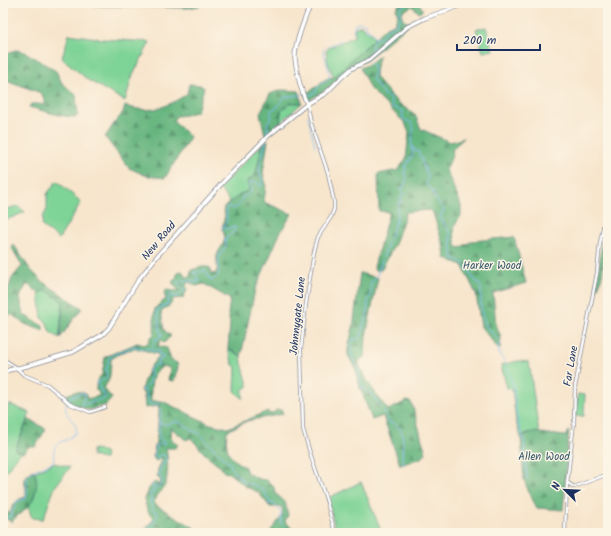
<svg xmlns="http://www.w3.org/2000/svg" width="611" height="536" viewBox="0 0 611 536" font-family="Kalam,sans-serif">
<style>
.green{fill:#7ed396;stroke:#4c817a}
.forest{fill:url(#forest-firs);stroke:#40726e}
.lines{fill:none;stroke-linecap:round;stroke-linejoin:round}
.stream{stroke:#81bbf2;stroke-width:1}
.street-casing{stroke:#898a95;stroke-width:4}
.secondary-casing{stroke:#898a95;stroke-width:5}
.street{stroke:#fff;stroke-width:2.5}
.secondary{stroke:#fff;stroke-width:3.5}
.labels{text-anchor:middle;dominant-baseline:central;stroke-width:3;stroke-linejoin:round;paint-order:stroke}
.street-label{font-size:11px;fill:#1b2f5e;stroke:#fcf5e5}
.park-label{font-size:11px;fill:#34586c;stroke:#fcf5e5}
</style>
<defs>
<pattern id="forest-firs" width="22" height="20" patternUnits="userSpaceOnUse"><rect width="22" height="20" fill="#66b57f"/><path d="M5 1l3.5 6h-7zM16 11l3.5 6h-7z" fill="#53946b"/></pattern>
</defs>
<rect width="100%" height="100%" fill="#fcf5e5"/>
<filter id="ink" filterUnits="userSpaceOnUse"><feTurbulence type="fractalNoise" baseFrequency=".025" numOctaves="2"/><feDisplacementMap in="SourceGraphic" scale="8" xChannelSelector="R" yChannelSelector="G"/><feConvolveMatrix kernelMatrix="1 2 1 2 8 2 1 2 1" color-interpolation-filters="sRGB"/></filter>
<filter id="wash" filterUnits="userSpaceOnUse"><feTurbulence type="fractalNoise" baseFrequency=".012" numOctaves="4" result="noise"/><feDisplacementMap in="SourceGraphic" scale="16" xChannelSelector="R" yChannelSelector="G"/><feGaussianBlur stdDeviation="0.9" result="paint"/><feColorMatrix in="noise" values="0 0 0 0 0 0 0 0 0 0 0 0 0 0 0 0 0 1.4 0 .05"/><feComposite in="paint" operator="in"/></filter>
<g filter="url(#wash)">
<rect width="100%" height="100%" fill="#f7e5cc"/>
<path class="green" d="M359,26H362C366,31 371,32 375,38L334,77L328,63L326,51L330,47L353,37L355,34L354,28Z
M486,27L493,50L483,52L476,29Z
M69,34L103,39L150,42L132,77L125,101L88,80L62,58Z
M290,102L302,103L280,123L281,111Z
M263,143L256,173L249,186V190L241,194L230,202L219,188Z
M57,181L81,202L59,239L42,226L43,217L47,209V194Z
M17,206L25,212L4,221L3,210Z
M46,290L63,302L59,338L50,332L46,321L42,319L39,293Z
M228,348L241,356L242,363L248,385L249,386L243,389V399L235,391L236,367L233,365Z
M518,361L529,362L539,433C533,432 525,432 521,437L516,422L512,389L507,388L501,365Z
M578,394L585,395L584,416H575Z
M9,404L30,413L15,450L21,452L3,475V418Z
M94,449L105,452L106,454L105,459H103L92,456V450Z
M54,463L70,467L55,487L43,519L32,518L28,507C35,495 37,486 34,472Z
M361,482L382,533H353L352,532L350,533H336L328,498Z"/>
<path class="forest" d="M57,3H204L199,6L188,8L103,6Z
M400,3H418L422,8V11L419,13L412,6L402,12C401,18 404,21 410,23L368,59L348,69L330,87L308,101L304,93C317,91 321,77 334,77L386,27L394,24L398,15L396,9Z
M16,50L25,52L56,71L62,83L76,95L78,115L76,117C60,117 45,111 29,107L31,104H37L45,105V100L41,93L6,80C1,74 2,61 5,54Z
M380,55L376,66L375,77L397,102L415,115L421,129L450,142L464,138L453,148L452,156L446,170L461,205V216C452,226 454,233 456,246L460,248L472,241L514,237L526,283L493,293L496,325L501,337L500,349L497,347L481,327L476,294L462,265L445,258L444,248L433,213L430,210L406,212L395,244L381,270H375L374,267L389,212L379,211L378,174L398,170L406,159L409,133L405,123L370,89L360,68L369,64Z
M189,84L200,85L204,88L197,111L186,115L176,116L173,121L190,137L165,178L147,176L129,168L105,137C108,133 110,129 113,125C118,118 123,115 125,106C151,114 165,108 187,94Z
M281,90L299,91L302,103H290L281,111L280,123L265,135L260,113L270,94Z
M268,140L263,173L266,184L264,202L292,214L281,231L255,290L241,356L228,348L230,323L228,314L230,299L204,284L196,286L189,282L186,284L187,290L183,298L173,299L171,304L161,312L164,330L171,336L164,343L161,340L158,346L167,348L171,360L177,363L178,367L174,381L168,380L170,368L163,366C161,368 158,370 156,372C150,379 151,393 151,401H162L210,424L228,428L268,411V414L273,413L276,410H282L283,414L247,421L227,431C225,450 228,458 245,467L247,473L259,479L267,480L274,487L275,493L285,502L288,515L285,521L294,531L298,533H269L283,515L282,507H270L258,492L246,487L229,473L224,472L219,465L204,453L191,438L186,440L170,427L172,440L178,445L175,448H166C168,457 169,479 164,487C160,493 156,495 154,503L159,507L198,530L200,533H139L146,528L154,519C142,508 142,492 155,482L159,485L161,481L157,476L158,469L163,457L156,461L154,459L153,456L157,435L159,410L158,406L145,408L144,395L141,390C145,376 149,366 159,356L157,354C134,347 132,346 111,359C110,371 112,380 103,388L112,398L106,405L89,410L71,404L64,397C69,392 81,389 87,395V399L99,396V393L96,390C96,383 96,379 102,375L105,357L137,343L144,345L148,343L151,337L154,334C155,325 153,317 155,308L166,299L164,294L166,290L179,291L172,282L176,278L178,272L182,271L186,277H190L191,270L202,267H209L212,274L216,273C219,266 216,262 217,256C220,245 229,242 222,229L225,215L223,208L241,194L249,190L247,181L255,176L263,143Z
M603,235C604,248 605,281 596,290Z
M14,245L30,269L43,282L82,308L60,338L63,302L46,290L39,293L27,284L20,297L24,315L43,326V330H41L25,324L11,314L6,319L3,315V304L6,301L3,299V291L9,287L12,278L22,266L12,248Z
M360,273L378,278L366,336L365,356L359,361C358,371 381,401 388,410L407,401L411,402C415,412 417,421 420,432C421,440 425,446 426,454L421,458L400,465L383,416L372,420L360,387L356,370L348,355V349L353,327Z
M28,419L46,429L35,447L30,446L23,453L15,450Z
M569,431C566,458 566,484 563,510L537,508L530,495L524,480L521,437L523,435L533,432L565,436Z
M33,470C40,480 36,498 28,507C23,513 16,515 12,522L3,517V508L10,514C12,505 16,499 26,497V490L24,478Z"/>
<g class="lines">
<path class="stream" d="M353,31L355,25L359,22L365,24L367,29L371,31L375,38H380L388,28L396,25L400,18L401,7L410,3
M368,59V54L373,51L375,48H371L375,38
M370,62C375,68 375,72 372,79L376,83L378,88L383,92L382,94L390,98L392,108H396L404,112L402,115L403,119L412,123L414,129L412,134L413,138L411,144L414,149V151H418L420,157L422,158V163L428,176L426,184L434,193V196L444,210L441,214V218L450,233L453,258L463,263L468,269L473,278L481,286V304C480,310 485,327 490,331C493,334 496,337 499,341L498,349L501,357L503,358L504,361
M304,94L311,95L316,91L319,85L329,78L330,74L323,50L325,48L341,40
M308,116L315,146
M267,135L268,121L271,119L272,116L270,112L272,110L277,107L285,97L301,95
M152,349L156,338L158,339L162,334L160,331L157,310L168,304V298L170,295L177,297L184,291L185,289L177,282L180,280L198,282L200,281L194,272H201L205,270L211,281C225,274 215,264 220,254C222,252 224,249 226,246L225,239L235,230V227L224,229L222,228L227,221L226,208L228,206L234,209L239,205L243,196C248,195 250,194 252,189L250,186V182H257L259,185L261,186L263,183L259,170L266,140
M505,363L513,385L518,423L524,440L525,453L523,456L525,457L527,479
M382,408L372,395L363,389L359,377L358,368C351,362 349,347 353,339H360L361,338L363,325L367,316L368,301L371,294V282L374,280L377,275L397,218L398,203H401V196L405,194L401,188L404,187L407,176L404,173L406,170L405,167L413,155L412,146
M384,411L385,415L389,422C412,429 398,450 404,465
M159,424H168L177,421L188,427L194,432H198L215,450L229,462L233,471L243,481L249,484H253L264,491L269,501V504L273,503L281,512V523L290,533
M3,511L6,518L10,517L17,501L26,499C28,492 26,486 27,479C29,469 44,467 52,463C55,459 53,456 54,451C55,443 62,442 68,439C70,438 73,435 76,433V426C69,416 61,411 69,398L82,393L85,394V397L81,404L82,405L105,398L106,396L102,393L97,382L105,379L107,376L106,372L109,358C117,352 126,350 135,346L142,349H152L154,352L157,350L159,351L158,354L163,355V358L161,360L158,359L157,360L159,365H154L149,370L151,372L149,384L142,390L146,391L147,399L151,405L159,404L161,409L159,427V438L164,442V444H157L154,457L157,459L158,456L162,454L165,457L167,460L163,463L158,474C164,479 164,483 157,488L153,485L152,487L155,492L149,494L152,500L150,501L153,510L158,514L152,525L142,533"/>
</g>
</g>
<g filter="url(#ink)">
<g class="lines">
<defs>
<path id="street" d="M307,104L311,123L328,173L334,202V209L331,217L318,237L314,252L306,304L301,349L303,429L310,453L326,499L335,533
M3,359L17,368L24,375L48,385L70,404L90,412L105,407
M568,483L574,487L608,474
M565,533L567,483L574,422L575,387L597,273L600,243L608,203"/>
<path id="secondary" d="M307,104C301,91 297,74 295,59C294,44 305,18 311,3
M3,373L9,370L27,366L73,352L102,335L109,328L139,279L158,255L223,182L268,136L307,104L326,93L342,77L351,69L369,60L407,27L425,18L468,3"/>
</defs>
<use href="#street" class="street-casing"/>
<use href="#secondary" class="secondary-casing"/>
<use href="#street" class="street"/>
<use href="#secondary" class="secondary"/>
</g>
</g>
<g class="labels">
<g class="street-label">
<text transform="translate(159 241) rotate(-50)">New Road</text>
<text transform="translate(298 316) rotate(-84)">Johnnygate Lane</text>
<text transform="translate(571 366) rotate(-80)">Far Lane</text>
</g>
<g class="park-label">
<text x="492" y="266">Harker Wood</text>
<text x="544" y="457">Allen Wood</text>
</g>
</g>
<rect width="611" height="536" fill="none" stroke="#fcf5e5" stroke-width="16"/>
<g transform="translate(565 490) rotate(294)" stroke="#fcf5e5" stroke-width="3" paint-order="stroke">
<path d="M0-3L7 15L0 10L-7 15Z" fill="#1b2f5e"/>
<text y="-6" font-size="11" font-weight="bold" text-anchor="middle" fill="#1b2f5e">N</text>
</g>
<path d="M457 44v6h83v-6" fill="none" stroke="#1b2f5e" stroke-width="2"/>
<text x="463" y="44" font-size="12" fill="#1b2f5e" stroke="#fcf5e5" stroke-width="3" paint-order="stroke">200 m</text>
</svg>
